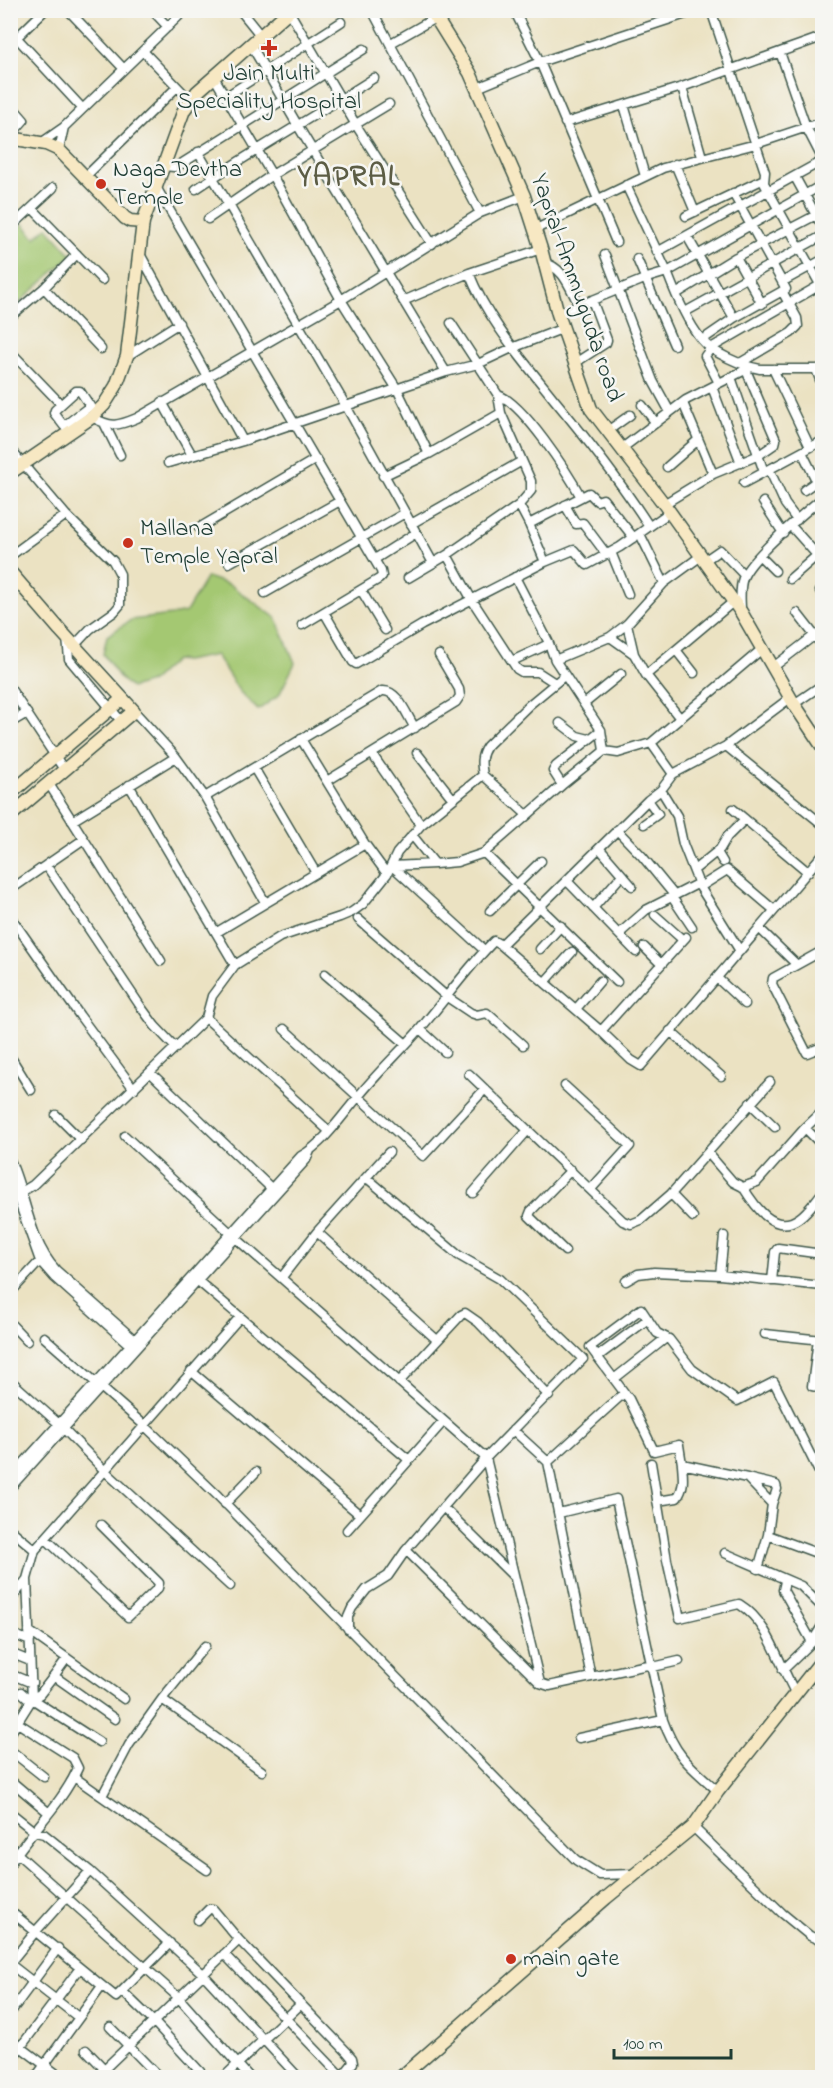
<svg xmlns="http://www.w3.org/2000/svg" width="833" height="2088" viewBox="0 0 833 2088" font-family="'Indie Flower',sans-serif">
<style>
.green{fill:#a4c872;stroke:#628253;stroke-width:1.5}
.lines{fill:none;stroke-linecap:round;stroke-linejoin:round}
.street-casing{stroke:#3e5649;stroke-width:11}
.secondary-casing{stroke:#3e5649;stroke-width:15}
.street{stroke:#fff;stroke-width:8}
.secondary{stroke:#f7e8c3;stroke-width:12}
.poi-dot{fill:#c8321e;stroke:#f6f6f2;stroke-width:2}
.labels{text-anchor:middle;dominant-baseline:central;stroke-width:5;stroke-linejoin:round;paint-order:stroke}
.poi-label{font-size:24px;fill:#1f3d34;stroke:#f6f6f2;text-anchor:start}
.street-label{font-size:24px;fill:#1f3d34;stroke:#f6f6f2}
.district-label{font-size:30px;font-weight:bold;letter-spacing:1.5px;fill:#5c5d45;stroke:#f6f6f2}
</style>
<rect width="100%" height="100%" fill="#f6f6f2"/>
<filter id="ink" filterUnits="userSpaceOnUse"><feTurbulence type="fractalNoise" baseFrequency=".0167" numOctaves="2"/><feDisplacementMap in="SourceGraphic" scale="12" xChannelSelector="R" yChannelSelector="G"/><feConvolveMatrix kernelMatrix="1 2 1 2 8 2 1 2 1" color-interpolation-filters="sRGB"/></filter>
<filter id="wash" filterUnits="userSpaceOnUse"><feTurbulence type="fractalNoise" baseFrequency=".008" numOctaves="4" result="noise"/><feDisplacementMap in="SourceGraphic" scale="24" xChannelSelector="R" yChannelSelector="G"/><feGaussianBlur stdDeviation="1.35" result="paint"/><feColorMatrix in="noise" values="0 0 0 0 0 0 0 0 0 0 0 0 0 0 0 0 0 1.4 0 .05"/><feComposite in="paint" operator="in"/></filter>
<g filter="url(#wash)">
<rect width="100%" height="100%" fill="#ebe2c2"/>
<path class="green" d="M23,224L35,238L47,227L72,255L11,310L10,235Z
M207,577L230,585L276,618L295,663L279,695L258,710L239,691L216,655L185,661L175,660L151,682L131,688L120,678L103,654L107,636L131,620L172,615L186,612Z"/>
</g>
<g filter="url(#ink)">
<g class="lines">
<defs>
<path id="street" d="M68,10L124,69
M152,10L168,27
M240,10L261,36
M372,10L480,213
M514,10L540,62L616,242
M711,10L765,172L764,183L822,288
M289,11L356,125L432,244
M17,38L82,108
M391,43L435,18
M10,44L45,10
M251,45L298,126L446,372
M143,51L191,101
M780,52L806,127L822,158
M214,77L272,175L341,300L397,389L429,454
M682,87L702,157
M477,88L540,62L698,10
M225,97L341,22
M10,104L24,120L10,136
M624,105L645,176
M565,123L682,87L822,37
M41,143L64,127L185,10
M59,150L64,127
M198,152L346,406L433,563
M675,164L695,212
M164,166L174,167L181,164L364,49
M85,177L177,87
M795,177L822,226
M626,185L667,272L822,185
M156,187L381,571L382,576L379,579L302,625
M196,189C254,150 315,116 374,78
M32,208L102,280
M686,216L764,179
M208,219L272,175L389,104
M10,228L53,188
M534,230L663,168L756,144L822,122
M687,236L734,318
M657,252L822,161
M140,254L243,441
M605,255L653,381L670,412
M736,257L762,304
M637,259L674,345
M544,263C564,267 570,289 579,305
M469,273C487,319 522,359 553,398C587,439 620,481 649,526
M782,282L822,260
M44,288L101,349
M676,294L736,257L822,212
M403,301L469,273L541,249
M685,312L822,236
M558,314L647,278L667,272C675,293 687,322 701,339C712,353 743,366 760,369H822
M10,317L44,288L77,254
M451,323L498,395C523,403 568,473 581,497
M702,340L734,318L786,289L733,193
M10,351L57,400
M127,356L179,323
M575,363L606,343L607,340L592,300
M740,363L791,333L798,326L797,318L782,291
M773,369L810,447
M816,369L822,385
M731,377L764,472
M719,383L705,356L711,348L822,284
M712,387L741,463
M76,391H80L90,406L64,426L54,413L55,410Z
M162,402L192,455
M683,403L713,474
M642,405L656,423
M92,417C111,428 118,426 137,418L341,300L480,213L524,196
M105,425L120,455
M609,430L630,415
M10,449L66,515L113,561L120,574V605L114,612L90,629L74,646
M621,449L686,400L749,368
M802,452L815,478L814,483L804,490
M168,463L243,441L446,372L478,364L512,348L564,328
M667,467L698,440
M769,469L785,504L797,520
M383,476L429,454L501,413
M744,483L822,441
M763,502L783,533
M664,504L713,474L759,455L775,444L776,440L746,370
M519,505L529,524L545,562
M565,505L576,524L583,523L607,555
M411,524L522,461
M529,524L589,493L597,501L603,499L634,538
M791,526L817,555
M199,528L316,459
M640,534L664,583
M611,552L628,594
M447,555L472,600L517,669L522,672H538L555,683
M10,556L66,515
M760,556L775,571
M375,559L416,533
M704,561L720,550L744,575
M229,563L340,501
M515,577L548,641L555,660L601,730L604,751
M408,578L447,555L519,505L531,491V481L501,413L498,395
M790,579L822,551
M361,590L385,630
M820,591L822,594
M265,593L405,513
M741,611C741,600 739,589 743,578C750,558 804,513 822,498
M324,612L353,662L356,664L422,625L545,562L574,550L587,565L620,547L670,512
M797,613L822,645
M627,624L634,654L646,675L679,717
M610,637L634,654
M67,638L69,659L122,722
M676,650L694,673
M555,660L610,637L627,624L664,583L701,556
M512,661L549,644
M772,668L815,635
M646,675L733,602
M10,688L65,771
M584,704L621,674
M794,704L822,685
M134,711L176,757L205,797L265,902
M10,723L27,713
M560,723L577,736L589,739
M301,739L365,844L387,874
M651,743L673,774
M726,746L822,824
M417,753L453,799
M372,754L421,825
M254,768L316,873
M483,775L527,815
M327,781L456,702L460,696L459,689L439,655
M49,784L161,961
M129,785L235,965
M562,785L553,771L556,766L601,730
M661,790L677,816L683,844L700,887L740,951
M205,797L382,691C398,689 407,716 415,728
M733,809L808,872
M72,821L176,757
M644,824L658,814L648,800
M617,830L642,856L674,895
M600,849L632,886
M717,852L723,862
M484,853L617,982
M435,864L457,862L484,853L562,785L604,751L618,753L651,743L762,649
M46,865L141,1007L155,1026L176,1048
M392,866L484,950
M392,866L435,864L412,835
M694,870L720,849L727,837L745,819
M567,881L636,952
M700,887L727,870L774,910
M10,890L84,839
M672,897L692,927
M593,908L622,875
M490,911L541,861
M655,915L683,940
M10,916L80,1016L134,1089
M358,919L447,997L471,1013L477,1015L487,1013L523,1045
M760,929L796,964
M217,932L365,844
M619,934L646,910L699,883
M501,945L648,800L661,790L673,774L726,746L790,698
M644,947L661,964
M540,949L561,926
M822,951L773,978L772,984L807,1053L822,1047
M325,974L406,1044
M717,978L745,1004
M545,982L572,952
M576,1009L600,981
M206,1018L329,1131
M284,1029L423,1156L485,1089
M420,1029L445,1052
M601,1031L686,937
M670,1031L721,1076
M10,1056L31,1090
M151,1073L272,1189
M469,1074L623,1221L631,1224L641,1220L671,1194L770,1082
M565,1086L630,1146L591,1189
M750,1103L775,1127
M56,1115L81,1140
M805,1128L822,1145
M125,1136L237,1239L486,1458L540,1683
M708,1153L733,1182L743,1187L757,1182L805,1128L822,1112
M10,1160C26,1195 29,1241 56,1270L137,1342
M10,1177L40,1261L55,1278L132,1347
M743,1187C754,1205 774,1236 799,1218C808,1212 815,1201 822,1193
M473,1193L528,1130
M18,1194L33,1185L206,1018L212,996L235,965L280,937L340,917L352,912L363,904L387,874L397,853L421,825L483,775C481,764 480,756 487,746L529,705L564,676
M671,1194L693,1217
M317,1232L437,1340
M565,1251L529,1216L531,1211L571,1170
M720,1275L724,1236
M282,1277L317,1232L389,1152
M198,1281L409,1460
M626,1281L638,1274L654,1272L720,1275L822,1286
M772,1281L775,1252L778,1248L822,1254
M10,1293L40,1261L44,1259
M10,1323L27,1341
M765,1334L822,1340
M44,1337L144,1425L218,1496L576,1860L600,1875L634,1874
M818,1339L812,1386L822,1388
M597,1357L648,1319
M191,1371L360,1515
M614,1379L666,1338
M10,1380L60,1425L105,1471L230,1586
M399,1382L461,1315L465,1313L478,1322L549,1396
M513,1430L548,1462L591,1677
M10,1460L22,1471
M548,1462L624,1393
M651,1463L667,1560L680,1618L739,1604C770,1623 778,1663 796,1694
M682,1464L679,1445L654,1451L629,1399L590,1347L641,1309L657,1333L669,1339L692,1369L737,1401L774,1382L822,1478
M10,1478L301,1156C324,1143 341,1117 358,1097C377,1073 400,1052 420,1029C445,1000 467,968 494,941L501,945L601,1031L631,1060L641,1066L822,855
M747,1478L776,1485L777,1489L772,1504
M10,1488L306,1160L310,1151
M657,1501L677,1498C685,1487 683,1477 682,1464L747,1478L772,1504L768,1535L822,1555
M225,1504L256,1472
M443,1507L513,1576
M559,1513L616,1499L663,1720C676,1757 690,1766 718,1791
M10,1529L35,1550
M347,1530L443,1422
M46,1539L128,1617L158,1588L159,1583L101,1525
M406,1550L540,1683L549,1686L652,1664
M725,1553L801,1586L822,1607
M820,1554L822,1538
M758,1569L768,1535
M785,1581L783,1590L812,1642
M10,1601L27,1579
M348,1629V1617L352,1608L367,1589L388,1576L406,1550L486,1458L583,1359L500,1279L458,1255L367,1178
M29,1631L124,1699
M10,1633L30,1641
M10,1653L30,1661
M67,1658L54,1676L115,1719
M653,1667L679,1661
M783,1670L812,1642L822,1626
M10,1674L32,1683
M54,1676L40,1694L32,1699L99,1742
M21,1692L31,1701
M162,1699L262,1771
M10,1718L73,1758L78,1768C62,1804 31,1831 10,1864
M10,1734L32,1699L27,1579L35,1550L240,1317
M579,1738L663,1720
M10,1750L44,1777
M74,1777L207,1870
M10,1780L49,1813
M102,1796L129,1745L162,1699L205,1646
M10,1812L35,1832L44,1834L90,1871L203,1974L299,2078
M693,1827L782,1913L810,1936L822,1941
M10,1847L178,1997L250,2078
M10,1911L116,1997L122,1991L154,2022L206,2078
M198,1920L209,1909H213L239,1940L347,2052L352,2058L353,2063L341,2078
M224,1954L342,2077
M10,1963L36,1931L90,1871
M10,1964L78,2017
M122,1991L170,1943
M10,2013L58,1948
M110,2027L160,2078
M10,2039L62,2078
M86,2050L113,2078
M10,2061L80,1968
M35,2078L102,1986
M95,2078L239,1940
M223,2078L301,2004"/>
<path id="secondary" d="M431,10L470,73L524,196L541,249L558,314L591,409L664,504L741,612L794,704L822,746
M10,138L46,144L59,150L125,218L130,221L143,222
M10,473L92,417L104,405L116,386L127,356L143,222L184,110L197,92L290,10
M10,572L60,630L134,711L10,816
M10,794L122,699
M400,2078L606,1898L693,1827L718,1791L822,1660"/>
</defs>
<use href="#street" class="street-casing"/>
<use href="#secondary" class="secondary-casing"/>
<use href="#street" class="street"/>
<use href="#secondary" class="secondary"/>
</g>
</g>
<g class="poi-dot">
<path d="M266 39h6v6h6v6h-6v6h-6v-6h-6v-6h6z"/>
<circle cx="101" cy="184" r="6"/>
<circle cx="128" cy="543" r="6"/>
<circle cx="511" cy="1959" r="6"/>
</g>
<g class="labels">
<g class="poi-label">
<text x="269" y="74" text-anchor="middle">Jain Multi<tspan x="269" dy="28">Speciality Hospital</tspan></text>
<text x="113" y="170">Naga Devtha<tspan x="113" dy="28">Temple</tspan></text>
<text x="140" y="529">Mallana<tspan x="140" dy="28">Temple Yapral</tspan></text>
<text x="523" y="1959">main gate</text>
</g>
<g class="street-label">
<text transform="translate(576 288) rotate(71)">Yapral-Ammuguda road</text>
</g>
<g class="district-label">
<text x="349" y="178">YAPRAL</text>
</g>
</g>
<rect width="833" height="2088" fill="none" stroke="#f6f6f2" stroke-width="36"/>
<path d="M614 2049v9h117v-9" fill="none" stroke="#1f3d34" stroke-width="3"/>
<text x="623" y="2049" font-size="18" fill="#1f3d34" stroke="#f6f6f2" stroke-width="4.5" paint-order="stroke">100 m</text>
</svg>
